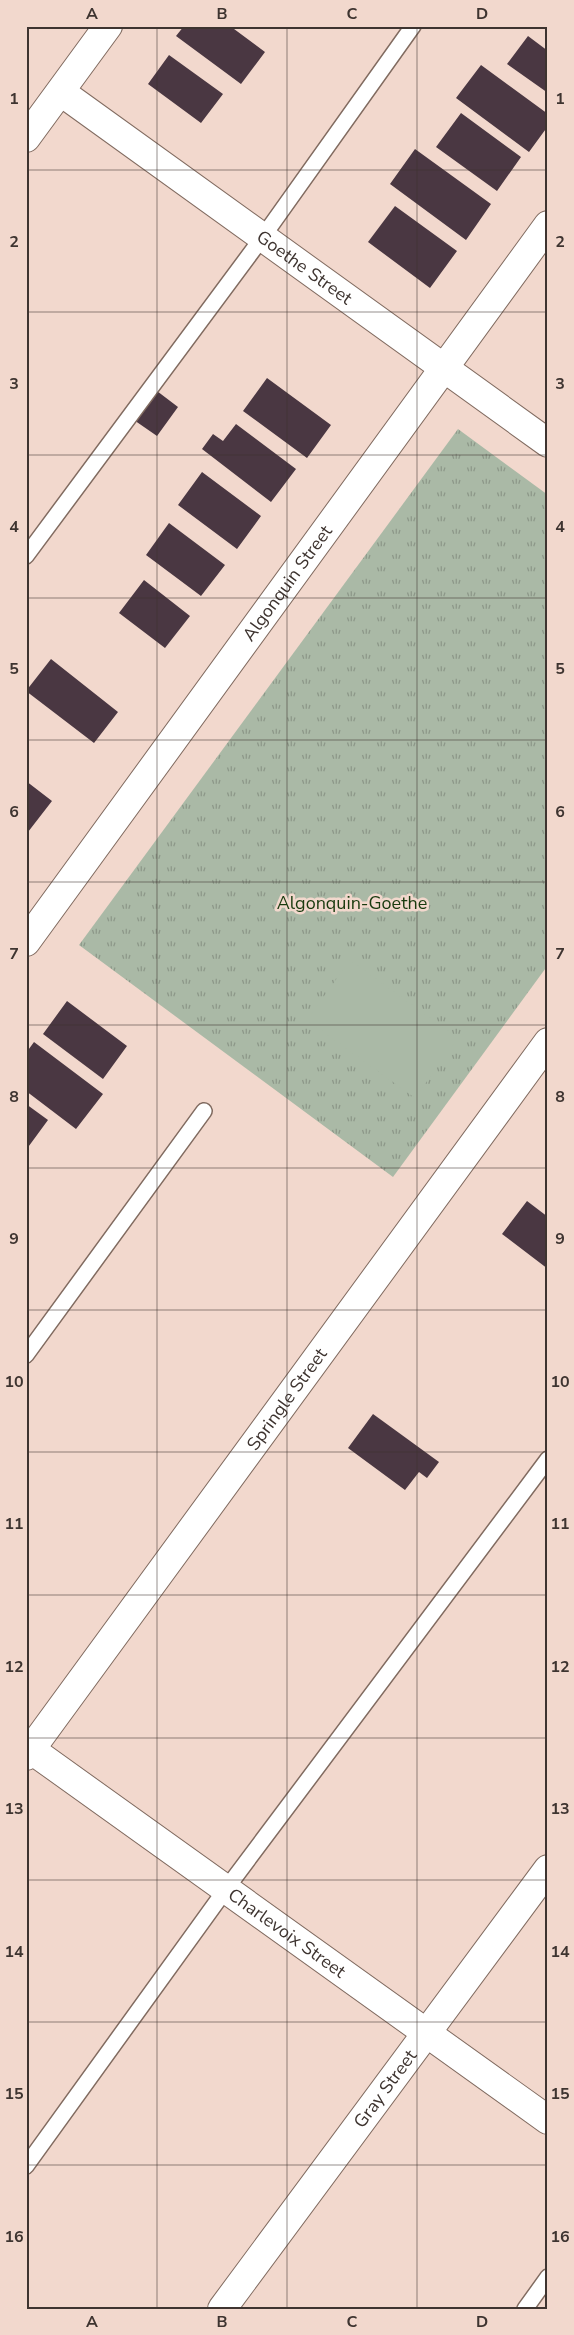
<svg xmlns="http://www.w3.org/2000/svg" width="574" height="2335" viewBox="0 0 574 2335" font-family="'Nunito Sans',sans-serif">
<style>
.park{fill:url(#park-tufts)}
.pitch{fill:#aab9a6}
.building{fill:#4a3742}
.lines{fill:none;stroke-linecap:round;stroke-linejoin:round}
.service-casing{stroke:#816b60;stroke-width:18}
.minor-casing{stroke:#816b60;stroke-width:30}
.tertiary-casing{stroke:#816b60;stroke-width:30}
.service{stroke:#fff;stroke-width:15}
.minor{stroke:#fff;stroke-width:28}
.tertiary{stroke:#fff;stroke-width:28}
.grid{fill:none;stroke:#3e3430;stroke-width:1;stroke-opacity:0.55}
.labels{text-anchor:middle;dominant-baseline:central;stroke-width:5;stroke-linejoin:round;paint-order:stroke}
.street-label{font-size:18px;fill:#3e3430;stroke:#f2d8cd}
.park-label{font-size:18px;fill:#183a0e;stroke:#f2d8cd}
.neatline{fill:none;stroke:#3e3430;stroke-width:2}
.grid-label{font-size:16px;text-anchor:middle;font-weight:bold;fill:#3e3430}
</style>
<defs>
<pattern id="park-tufts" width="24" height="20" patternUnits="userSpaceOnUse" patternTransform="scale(1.25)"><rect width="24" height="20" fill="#aab9a6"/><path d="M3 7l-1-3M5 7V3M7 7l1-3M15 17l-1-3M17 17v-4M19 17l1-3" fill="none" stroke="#8c9788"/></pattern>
</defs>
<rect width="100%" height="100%" fill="#f2d8cd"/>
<path class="park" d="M458,429L548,495V965L393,1177L79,945Z"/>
<path class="pitch" d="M350,960L458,1038L415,1098L307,1020Z"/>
<path class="building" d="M184,26H230L265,52L241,84L176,36Z
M528,36L548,51V93L507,64Z
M169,55L223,94L201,123L148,84Z
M481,65L548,114V126L529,152L456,98Z
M461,113L521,157L497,191L436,147Z
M415,149L491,204L466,240L390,184Z
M395,206L457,251L430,288L368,242Z
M267,378L331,425L307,458L243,411Z
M153,388L178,407L157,436L131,418Z
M236,424L296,469L271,502L202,449L213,434L223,441Z
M202,472L261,516L237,549L178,505Z
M169,523L225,565L201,596L146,555Z
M144,580L190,616L165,648L119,613Z
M51,659L118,712L94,743L26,691Z
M26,781L52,801L28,832L26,831Z
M67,1001L127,1046L103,1079L43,1034Z
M34,1042L103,1094L76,1129L26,1091V1053Z
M26,1104L48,1120L26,1150Z
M527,1201L548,1217V1269L502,1234Z
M373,1414L439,1462L427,1478L419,1472L405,1490L348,1448Z"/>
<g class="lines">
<defs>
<path id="service" d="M26,556L262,238L413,26
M26,1355L204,1111
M26,2166L226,1889L548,1459
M525,2309L548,2277"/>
<g id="minor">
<path id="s1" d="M61,92L548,443"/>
<path d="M26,138L108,26"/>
<path id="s2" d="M26,942L548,225"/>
<path id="s3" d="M26,1756L548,1042"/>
<path id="s4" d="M222,2309L548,1869"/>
</g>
<g id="tertiary">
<path id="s5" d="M26,1746L548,2120"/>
</g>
</defs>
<use href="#service" class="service-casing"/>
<use href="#minor" class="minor-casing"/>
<use href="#tertiary" class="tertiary-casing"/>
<use href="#service" class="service"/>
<use href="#minor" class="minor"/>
<use href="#tertiary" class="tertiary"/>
</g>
<path class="grid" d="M157,26V2309M287,26V2309M417,26V2309M26,170H548M26,312H548M26,455H548M26,598H548M26,740H548M26,882H548M26,1025H548M26,1168H548M26,1310H548M26,1452H548M26,1595H548M26,1738H548M26,1880H548M26,2022H548M26,2165H548"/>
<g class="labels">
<g class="street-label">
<text stroke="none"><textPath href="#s1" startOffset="300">Goethe Street</textPath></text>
<text stroke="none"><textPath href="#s2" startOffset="444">Algonquin Street</textPath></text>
<text stroke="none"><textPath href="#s3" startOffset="442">Springle Street</textPath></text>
<text stroke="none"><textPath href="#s5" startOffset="321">Charlevoix Street</textPath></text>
<text stroke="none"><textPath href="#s4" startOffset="274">Gray Street</textPath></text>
</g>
<g class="park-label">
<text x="352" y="903">Algonquin-Goethe</text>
</g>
</g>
<rect width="574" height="2335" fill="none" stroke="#f2d8cd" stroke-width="55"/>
<rect x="28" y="28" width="518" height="2280" class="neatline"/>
<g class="grid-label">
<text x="92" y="19">A</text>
<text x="222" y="19">B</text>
<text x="352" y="19">C</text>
<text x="482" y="19">D</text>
<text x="14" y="104">1</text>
<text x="560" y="104">1</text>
<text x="14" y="247">2</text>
<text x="560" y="247">2</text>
<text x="14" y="389">3</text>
<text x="560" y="389">3</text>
<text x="14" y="532">4</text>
<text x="560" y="532">4</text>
<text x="14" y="674">5</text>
<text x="560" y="674">5</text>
<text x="14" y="817">6</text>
<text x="560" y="817">6</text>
<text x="14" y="959">7</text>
<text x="560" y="959">7</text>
<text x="14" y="1102">8</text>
<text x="560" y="1102">8</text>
<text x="14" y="1244">9</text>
<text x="560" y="1244">9</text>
<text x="14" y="1387">10</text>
<text x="560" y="1387">10</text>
<text x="14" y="1529">11</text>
<text x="560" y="1529">11</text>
<text x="14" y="1672">12</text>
<text x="560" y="1672">12</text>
<text x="14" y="1814">13</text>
<text x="560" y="1814">13</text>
<text x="14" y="1957">14</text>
<text x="560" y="1957">14</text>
<text x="14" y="2099">15</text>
<text x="560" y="2099">15</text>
<text x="14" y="2242">16</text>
<text x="560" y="2242">16</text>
<text x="92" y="2327">A</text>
<text x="222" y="2327">B</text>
<text x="352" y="2327">C</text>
<text x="482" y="2327">D</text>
</g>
</svg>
